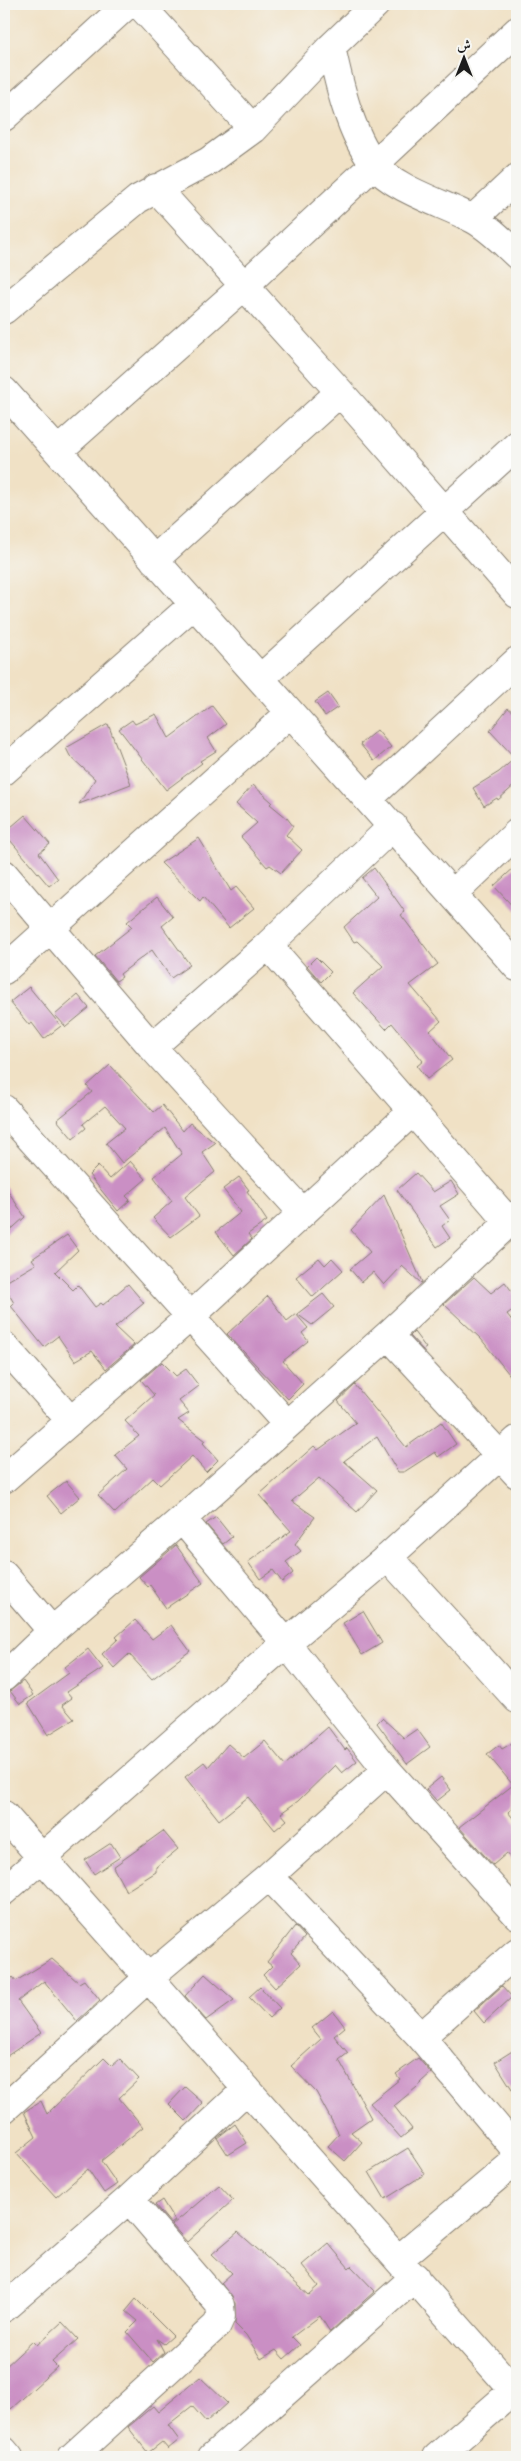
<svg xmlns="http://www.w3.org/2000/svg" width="521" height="2461" viewBox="0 0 521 2461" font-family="Vollkorn,Amiri,serif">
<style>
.building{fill:#ca8fc4}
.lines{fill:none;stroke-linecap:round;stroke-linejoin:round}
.minor-casing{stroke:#867e70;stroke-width:30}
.minor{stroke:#fff;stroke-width:28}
</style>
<rect width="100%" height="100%" fill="#f6f6f2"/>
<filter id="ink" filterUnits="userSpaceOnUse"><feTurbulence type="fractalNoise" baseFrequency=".02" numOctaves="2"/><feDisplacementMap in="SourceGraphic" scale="10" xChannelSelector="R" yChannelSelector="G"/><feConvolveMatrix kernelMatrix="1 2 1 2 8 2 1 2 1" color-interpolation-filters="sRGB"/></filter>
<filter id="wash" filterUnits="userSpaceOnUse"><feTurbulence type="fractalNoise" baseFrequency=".0096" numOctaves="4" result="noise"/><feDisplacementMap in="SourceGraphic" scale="20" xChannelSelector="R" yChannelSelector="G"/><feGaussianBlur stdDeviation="1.12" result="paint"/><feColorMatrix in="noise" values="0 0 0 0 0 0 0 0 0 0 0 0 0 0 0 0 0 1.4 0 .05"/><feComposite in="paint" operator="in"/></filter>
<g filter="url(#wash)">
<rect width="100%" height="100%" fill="#f0e1c5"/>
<g id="blocks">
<path class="building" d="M328,693L338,707L325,716L315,702Z
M212,706L226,724L208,738L216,751L200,761L202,763L166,790L119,729L132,720L135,724L156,714L169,738Z
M508,708L517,715V783L498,800L497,798L484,806L473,788L499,772L515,758L490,731Z
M108,724L131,784L79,804L95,779L70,756L66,748Z
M377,730L391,747L374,761L360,744Z
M253,785L272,802L270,804L287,818L293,826L286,835L302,850L281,873L270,865L267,867L241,837L257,823L236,804Z
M25,815L50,844L39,853L58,879L49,886L4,833Z
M199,838L231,891L236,887L254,908L229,928L203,897L200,901L161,863Z
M517,865V911L494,886Z
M374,868L405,912L401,915L438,964L410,985L441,1021L430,1031L452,1060L427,1079L417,1066L423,1061L392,1023L386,1029L353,993L383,966L357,941L354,942L344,927L377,897L362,878Z
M157,897L173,917L162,926L190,965L171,978L152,950L120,974L122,977L116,981L95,956L132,927L127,922Z
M316,957L331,972L321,982L307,966Z
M29,987L61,1026L44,1039L32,1023L29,1025L10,1002Z
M78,995L89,1008L66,1027L55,1015Z
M110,1065L154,1112L162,1105L183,1131L190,1123L215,1143L202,1152L215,1172L185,1197L199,1216L171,1237L153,1218L172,1201L154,1177L182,1154L165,1128L122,1163L106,1143L125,1128L105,1106L83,1124L86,1128L73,1139L57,1120L92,1092L87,1086Z
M130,1161L146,1179L126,1196L130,1200L118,1211L89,1175L98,1166L110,1179Z
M416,1173L433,1192L451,1181L459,1194L440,1206L450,1220L442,1226L450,1238L437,1247L397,1190Z
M239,1177L249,1190L247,1191L267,1221L248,1234L252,1239L234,1255L216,1232L241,1212L223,1189Z
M4,1185L25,1217L4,1236Z
M384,1195L422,1282L421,1283L402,1266L384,1285L373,1272L361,1282L350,1269L370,1252L351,1230Z
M67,1235L78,1250L55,1272L73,1290L78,1285L95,1307L101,1303L103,1305L128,1284L144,1303L115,1327L134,1345L106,1369L92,1351L75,1361L58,1336L44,1347L11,1306L14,1303L4,1286V1283L36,1264L32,1259Z
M319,1258L325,1265L332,1258L343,1270L313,1297L296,1277Z
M474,1277L491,1293L505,1282L517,1298V1307L507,1314L517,1327V1384L481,1339L444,1304Z
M323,1294L334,1307L312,1325L297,1314Z
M268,1296L287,1321L296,1314L308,1328L302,1333L308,1341L283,1361L303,1384L288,1399L227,1334Z
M414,1332L426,1348L423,1350L410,1336Z
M162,1362L176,1376L186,1369L199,1386L179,1401L189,1413L178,1420L205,1441L203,1443L218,1460L206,1472L192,1456L160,1485L153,1478L115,1513L98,1495L127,1469L115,1455L139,1436L125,1421L154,1395L141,1380Z
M355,1385L406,1447L441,1422L456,1444L438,1457L435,1452L404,1472H398L377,1437L371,1441L344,1461L377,1490L357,1512L319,1478L292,1501L315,1517L295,1544L301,1551L286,1562L293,1573L282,1582L273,1570L260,1579L248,1562L291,1531L259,1495L314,1446L318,1450L356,1423L338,1401Z
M66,1481L80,1497L61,1513L47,1496Z
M216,1517L232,1537L223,1544L206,1524Z
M176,1545L203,1583L166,1608L150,1585L148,1587L139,1577Z
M363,1611L382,1643L362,1655L343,1623Z
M135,1620L152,1639L171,1625L190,1651L152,1679L129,1654L114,1668L102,1654L118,1639L116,1637Z
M88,1649L103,1668L67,1692L72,1698L62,1705L74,1719L48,1735L28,1703L69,1673L65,1667Z
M23,1681L33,1695L20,1704L10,1691Z
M382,1718L404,1738L417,1729L430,1747L407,1764L377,1723Z
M328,1727L345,1750L347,1748L357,1761L342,1773L335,1765L298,1801L281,1813L287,1820L275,1830L248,1797L219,1820L185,1777L204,1762L208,1767L228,1744L244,1758L265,1741L285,1765Z
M517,1740V1804L508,1812L517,1823V1867L507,1853L493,1865L459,1827L513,1785L487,1754L499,1745L502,1749Z
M441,1777L451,1790L437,1801L426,1789Z
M163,1831L178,1849L156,1867V1872L126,1891L113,1867Z
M111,1843L120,1857L94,1874L85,1860Z
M295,1926L305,1937L291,1953L301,1964L275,1988L263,1975L272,1966L267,1962Z
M52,1959L79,1983L84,1980L100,2000L77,2021L44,1981L18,2001L41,2033L4,2058V1981L6,1984L13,1977L16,1981Z
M205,1974L234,2000L206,2020L185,1996Z
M502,1986L512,1997L484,2023L474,2011Z
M260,1987L280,2008L269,2018L249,1997Z
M333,2011L345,2027L334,2036L348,2053L339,2060L371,2118L351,2132L362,2142L345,2161L328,2146L339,2134L316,2092L291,2066L321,2039L312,2028Z
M517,2048V2097L495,2062Z
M104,2058L112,2066L120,2059L139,2079L119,2098L143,2127L101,2161L117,2184L104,2193L88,2169L56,2197L16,2153L36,2137L24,2112L41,2101L47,2114Z
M418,2058L431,2073L421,2082L422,2083L394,2106L412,2129L401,2138L370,2103L400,2079L396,2074Z
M185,2087L203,2103L186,2121L169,2104Z
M235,2124L247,2143L228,2155L217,2138Z
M408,2148L425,2174L385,2199L369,2172Z
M219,2185L233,2200L187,2242L172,2225Z
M162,2200L175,2221L171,2224L155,2205Z
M238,2232L309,2295L319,2286L302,2265L328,2243L349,2268L351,2266L375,2291L330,2332L320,2316L292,2337L300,2345L284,2359L276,2350L261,2359L246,2335L235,2324V2303L221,2283L232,2273L212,2254Z
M136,2299L173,2336L164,2344L157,2339L164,2352L153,2362L127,2332L138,2321L126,2311Z
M62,2322L78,2339L52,2362L57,2367L11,2409L4,2401V2368L33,2341L37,2345Z
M200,2377L227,2403L206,2422L192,2406L168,2425L179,2440L168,2449L162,2442L148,2453L128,2427L153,2406L158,2412Z"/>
</g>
</g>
<g filter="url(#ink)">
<use href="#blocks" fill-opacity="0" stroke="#867e70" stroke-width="1"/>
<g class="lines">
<defs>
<path id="minor" d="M139,4L253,129
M331,47C339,84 350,133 374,164C393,189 445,204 473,219C490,228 503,242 517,255
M4,117L128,4
M156,188L340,392L517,594
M473,219L517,178
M4,310L138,199L209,161L253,129L331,47L376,4
M4,391L517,967
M59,450L244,286L517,31
M154,560L340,392
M261,678L517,445
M4,771L193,605
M369,798L517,661
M4,874L152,1047L303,1213
M453,894L517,833
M268,945L509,1222
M4,970L290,713
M152,1047L268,945L393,826
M4,1109L287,1424
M388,1335L517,1474
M4,1346L71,1421
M4,1479L191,1316L412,1112
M182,1519L286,1643L387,1770L517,1915
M388,1557L517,1699
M4,1575L52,1631
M4,1677L52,1631L182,1519L388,1335L517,1215
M4,1815L517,2394
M269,1876L421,2037L517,2151
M4,1891L286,1643L388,1557L517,1440
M421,2037L517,1952
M4,2109L148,1978L269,1876L387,1770
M399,2259L517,2160
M4,2308L129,2199L247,2089
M4,2451L9,2457
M72,2457L217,2325L221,2316L220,2305L129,2199
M212,2457L415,2277
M437,2457L514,2390"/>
</defs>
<use href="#minor" class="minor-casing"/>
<use href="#minor" class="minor"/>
</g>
</g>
<rect width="521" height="2461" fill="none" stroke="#f6f6f2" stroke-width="20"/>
<g transform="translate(464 58)" stroke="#f6f6f2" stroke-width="4" paint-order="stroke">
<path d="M0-4L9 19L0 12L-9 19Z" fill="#1c1c1c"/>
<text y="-8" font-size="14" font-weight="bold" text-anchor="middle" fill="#1c1c1c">ش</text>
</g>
</svg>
